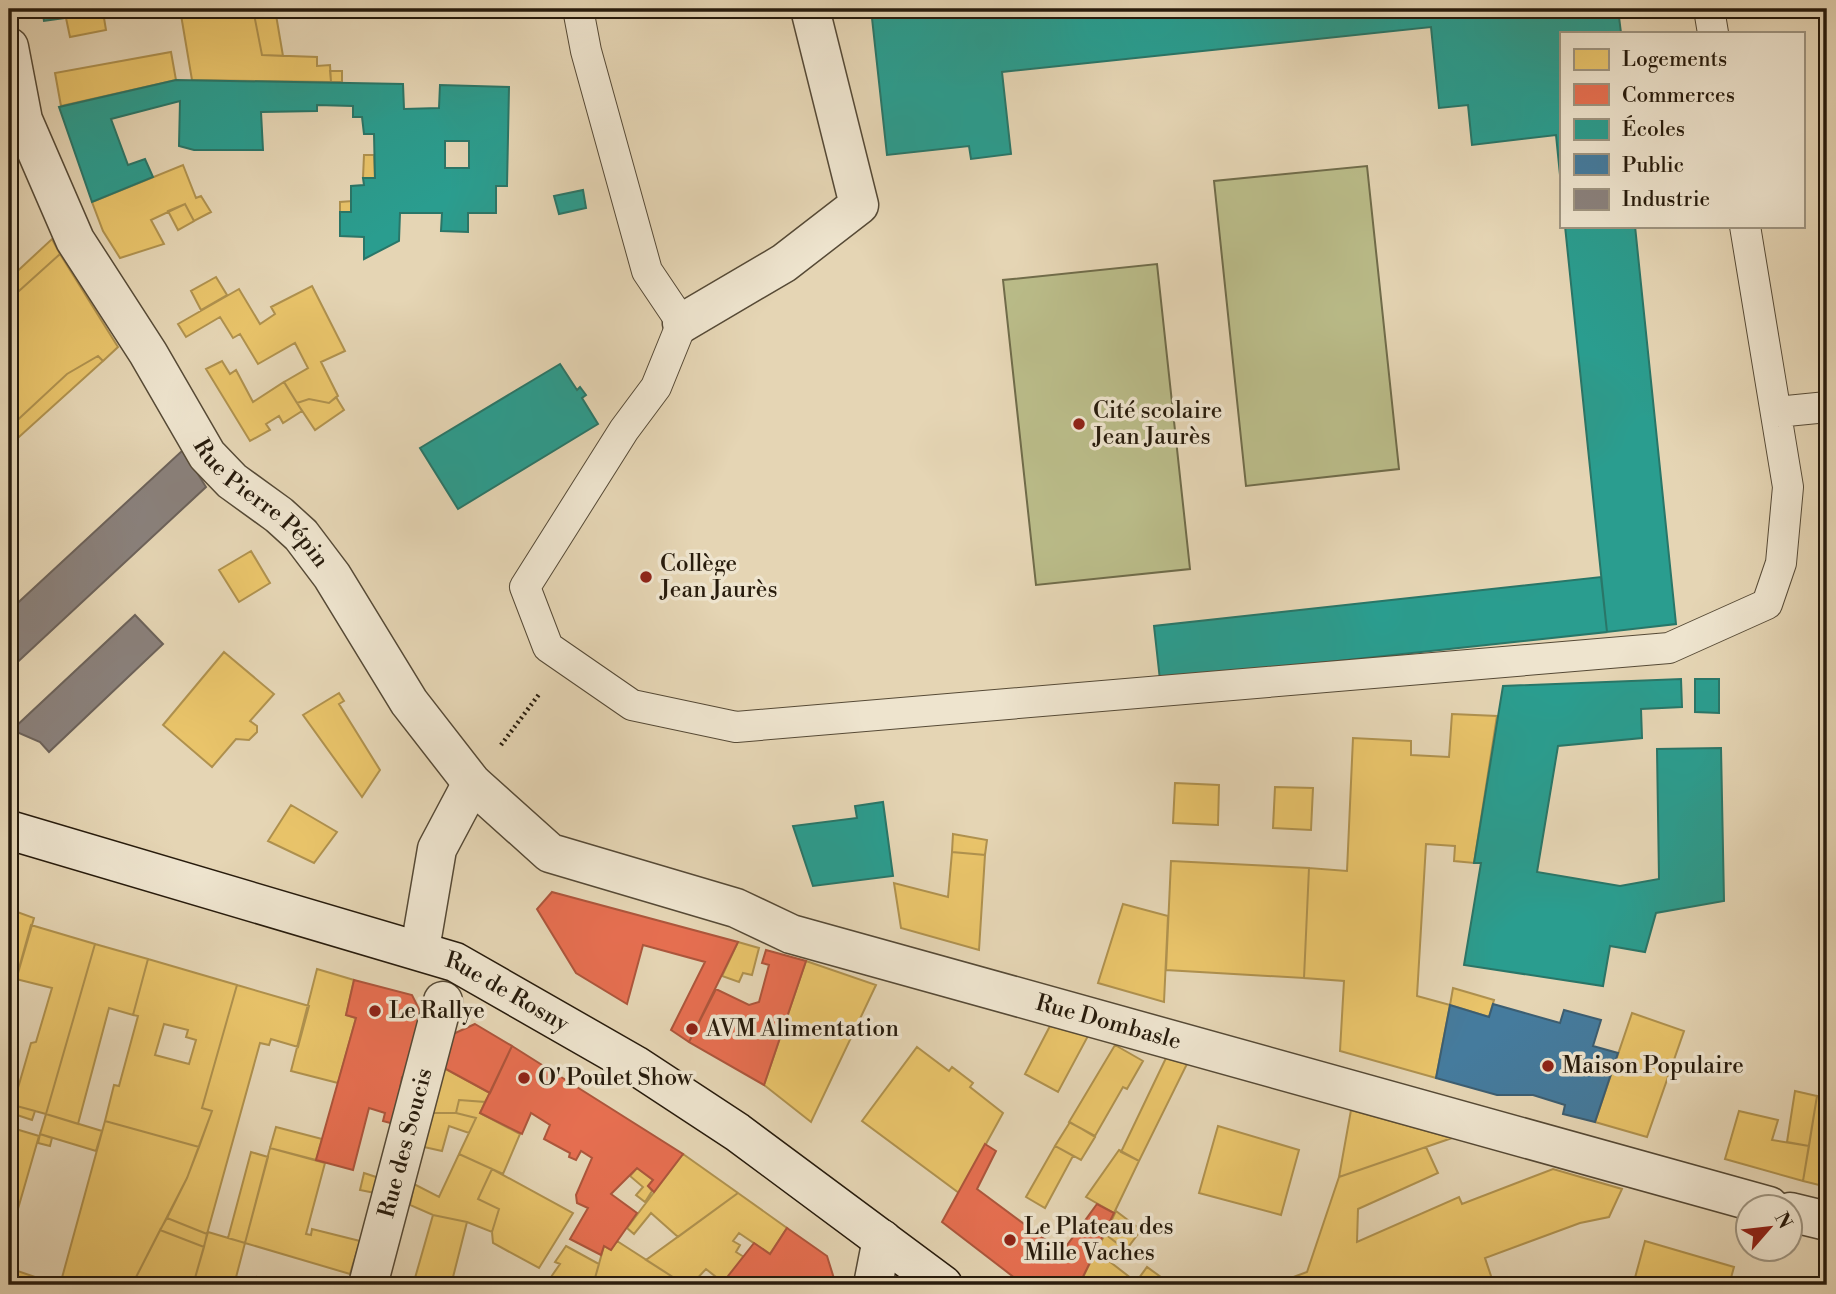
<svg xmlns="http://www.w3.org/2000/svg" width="1836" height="1294" viewBox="0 0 1836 1294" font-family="'Libre Bodoni',serif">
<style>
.green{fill:#babc89;stroke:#706c4a;stroke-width:2}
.homes{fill:#e9c46a;stroke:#af914e;stroke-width:2;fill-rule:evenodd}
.shops{fill:#e76f51;stroke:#ad563c;stroke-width:2}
.schools{fill:#2a9d8f;stroke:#297668;stroke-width:2;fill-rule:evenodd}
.public{fill:#457b9d;stroke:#3c5e72;stroke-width:2}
.industry{fill:#8a817c;stroke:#6c625a;stroke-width:2}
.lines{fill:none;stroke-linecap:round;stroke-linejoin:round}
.service-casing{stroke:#564a36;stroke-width:32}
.pedestrian-casing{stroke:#564a36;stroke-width:41}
.minor-casing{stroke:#564a36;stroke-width:41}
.secondary-casing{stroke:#271b0c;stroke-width:41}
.path{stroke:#271b0c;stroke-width:4.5;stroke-dasharray:2 3.5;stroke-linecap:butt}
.service{stroke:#eee4ce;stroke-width:30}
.pedestrian{stroke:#eee4ce;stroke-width:38}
.minor{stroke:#eee4ce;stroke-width:38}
.secondary{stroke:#eee4ce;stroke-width:38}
.poi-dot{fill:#8f2418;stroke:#eee4ce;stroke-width:2.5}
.labels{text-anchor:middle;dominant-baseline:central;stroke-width:7;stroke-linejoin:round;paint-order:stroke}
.poi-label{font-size:23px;fill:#271b0c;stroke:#eee4ce;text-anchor:start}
.street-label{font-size:23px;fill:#271b0c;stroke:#eee4ce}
</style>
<rect width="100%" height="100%" fill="#e5d5b4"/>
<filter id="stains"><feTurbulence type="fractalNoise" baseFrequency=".00286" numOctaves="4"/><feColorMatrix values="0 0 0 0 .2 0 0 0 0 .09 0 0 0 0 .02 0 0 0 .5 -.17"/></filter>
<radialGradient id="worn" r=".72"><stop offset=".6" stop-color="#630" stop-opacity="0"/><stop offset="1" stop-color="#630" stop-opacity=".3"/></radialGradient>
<path class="green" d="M1367,166L1399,469L1246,486L1214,181Z
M1157,264L1190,569L1036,585L1003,280Z"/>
<path class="homes" d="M180,9H253L262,55L317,57V66L330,65L331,82L192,80Z
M253,9H275L283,56L262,55Z
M103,12L106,30L70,37L66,18Z
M171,52L176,80L61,106L55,73Z
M330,71H342V82H331Z
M364,155H374L375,178H363Z
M183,165L196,198L201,196L211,212L194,221L185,204L151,220L164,244L120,258L103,231L92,202Z
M352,201L351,212H340V202Z
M185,204L194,221L178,230L168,211Z
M52,239L60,254L9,300V279Z
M60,254L118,347L103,361L98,356L67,374L9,428V300Z
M216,277L227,295L201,310L191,291Z
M312,286L345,351L321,362L338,396L329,403L309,399L297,403L284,382L308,368L295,343L258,364L240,334L233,338L220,317L186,337L178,324L239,289L260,324L275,314L271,307Z
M98,356L103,361L9,446V428L67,374Z
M222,361L230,374L236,370L253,402L284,382L302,411L283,423L279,416L266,424L270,430L250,441L206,369Z
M336,397L344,410L315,430L297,403L309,399L329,403Z
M251,551L270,583L239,602L219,570Z
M224,652L274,694L250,721L257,726V732L249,740L236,739L212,767L163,725Z
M339,693L344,701L339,704L380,770L362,797L303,715Z
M1452,714L1497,716L1474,863L1454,861L1455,846L1426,844L1417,996L1450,1005L1436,1078L1340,1051L1344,981L1304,978L1309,868L1347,871L1353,738L1411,741V755L1449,757Z
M1175,783L1219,785L1218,825L1173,823Z
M1275,787L1313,788L1311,830L1273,828Z
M291,805L337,832L314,863L268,841Z
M953,834L987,840L985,855L952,852Z
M952,852L985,855L979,950L901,928L894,883L948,897Z
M1171,861L1309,868L1304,978L1166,970Z
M1123,904L1168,916L1164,1002L1098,983Z
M9,909L34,918L9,1004Z
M31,925L95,944L46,1114L13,1105L31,1043L36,1042L52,988L16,979Z
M738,942L759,948L752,975L743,973L739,982L722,976Z
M95,944L148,959L133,1015L109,1008L78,1124L46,1114Z
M148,959L237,985L202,1108L212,1111L199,1147L105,1121L114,1085L119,1086L138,1016L133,1015ZM164,1024L188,1030L186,1037L196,1040L189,1064L155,1055Z
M806,961L876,985L811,1122L764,1085Z
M317,969L354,980L346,1015L356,1018L338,1083L291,1071Z
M237,985L309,1006L298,1047L271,1039L269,1045L260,1043L207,1234L167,1218L187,1178L212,1111L202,1108Z
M1453,988L1494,1000L1489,1017L1450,1005Z
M1632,1013L1684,1031L1647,1137L1595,1122Z
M1050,1026L1088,1036L1058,1092L1025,1074Z
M1115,1045L1143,1061L1127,1089L1123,1087L1095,1136L1069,1122Z
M917,1047L949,1071L952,1067L973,1083L970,1087L1003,1113L959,1193L862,1121Z
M1166,1058L1187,1064L1139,1161L1121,1152Z
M444,1068L490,1093L485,1102L459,1100L456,1113H433Z
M1795,1091L1817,1096L1809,1146L1787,1142Z
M1817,1096L1827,1098V1187L1803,1181Z
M459,1100L485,1102L480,1113L520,1134L503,1174L459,1154L476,1118L456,1113Z
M13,1105L35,1111L32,1120L11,1113Z
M1351,1110L1452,1138L1339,1177Z
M1739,1111L1778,1120L1772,1140L1809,1146L1803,1181L1725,1159Z
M433,1113H456L476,1118L469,1133L449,1126L442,1151L424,1147Z
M46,1114L102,1131L96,1151L40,1134Z
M105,1121L199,1147L187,1178L132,1285H60Z
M1070,1122L1095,1137L1081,1160L1055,1146Z
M1218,1126L1299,1150L1281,1215L1199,1193Z
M9,1127L39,1136L9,1240Z
M276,1127L322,1139L316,1160L270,1148Z
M40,1134L52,1138L50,1146L38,1143Z
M1055,1146L1073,1156L1045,1208L1026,1197Z
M1426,1147L1438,1173L1358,1209L1357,1242L1459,1197L1462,1204L1553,1169L1622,1189L1609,1217L1580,1223L1485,1258L1494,1285H1272L1307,1272L1339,1177Z
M270,1148L325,1163L306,1234L311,1235L312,1229L360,1241L350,1274L245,1243Z
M1119,1150L1139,1161L1114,1213L1086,1197Z
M251,1152L268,1157L245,1243L228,1238Z
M459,1154L492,1169L478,1199L499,1209L492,1232L467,1222L433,1215L410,1205L414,1184L439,1197Z
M683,1154L738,1193L678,1237L651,1213L634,1234L627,1228Z
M637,1168L653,1180L648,1186L652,1191L645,1202L636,1195L643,1187L630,1176Z
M492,1169L573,1213L539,1268L493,1243L492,1232L499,1209L478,1199Z
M364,1173L379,1178L375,1193L360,1190Z
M738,1193L787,1228L770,1254L739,1233L733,1241L740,1245L736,1252L744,1257L725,1284L706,1269L692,1284L676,1279L646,1260Z
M1116,1211L1141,1230L1126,1250L1105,1234Z
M433,1215L467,1222L451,1285H413Z
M167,1218L207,1234L204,1247L160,1230Z
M160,1230L204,1247L193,1285H132Z
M208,1232L245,1243L234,1285H193Z
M1105,1234L1126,1250L1118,1260L1113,1256L1109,1261L1096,1251Z
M617,1241L676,1279L686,1285H593L604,1246L611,1250Z
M1645,1241L1734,1267L1729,1285H1633Z
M566,1246L599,1264L593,1285H568L551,1277L560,1264L555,1262Z
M1096,1251L1136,1282L1147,1267L1172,1285H1079Z
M9,1268L58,1285H9Z
M257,1277L291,1285H255Z"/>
<path class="shops" d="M552,892L738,942L689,1042L671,1030L705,962L643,945L627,1004L576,973L537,909Z
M766,950L806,961L764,1085L689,1042L716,989L749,1005L759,1002L769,965L762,963Z
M354,980L412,995L423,1017L408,1073L402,1077L394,1124L383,1121L385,1113L369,1108L353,1170L316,1160L356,1018L346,1015Z
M475,1024L512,1046L490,1093L444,1068L453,1034Z
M512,1046L683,1154L654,1192L648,1186L653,1180L637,1168L611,1194L637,1213L611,1250L604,1246L601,1255L570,1239L588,1208L577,1203L576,1195L592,1158L581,1151L576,1160L569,1157L570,1153L544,1139L550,1125L531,1113L522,1134L480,1113Z
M985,1144L996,1151L977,1189L1062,1252L1097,1204L1114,1213L1079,1285H1024L942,1222Z
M787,1228L827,1256L836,1285H721L754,1243L770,1254Z"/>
<path class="schools" d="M42,9H102V13L44,21Z
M871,9H1618L1621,33H1561V185L1556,135L1472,145L1468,105L1439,108L1431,27L1002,72L1011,154L971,159L969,146L887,155Z
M176,80L403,84L404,109L439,108L440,85L509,87L507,186H496V213H468V232L441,231L442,213H400L399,241L364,259V237L340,236V212H351V186L364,185L363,178H375L374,134H364L362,117H353V106L317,105V111L261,112L263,150H194L179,146L180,101L111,119L128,165L145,159L153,177L92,202L59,107ZM445,141H469V168H445Z
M583,190L586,208L559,214L554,196Z
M1565,226H1635L1676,624L1607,632Z
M560,364L577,390L580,387L586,395L582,398L598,424L458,509L420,448Z
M1601,577L1607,632L1160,680L1154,626Z
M1681,679L1682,707L1641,709L1642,738L1558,746L1537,872L1620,886L1659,879L1657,749L1721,748L1724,901L1656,913L1645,952L1610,946L1603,986L1464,965L1481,863H1474L1503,686Z
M1695,679H1719V713L1695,712Z
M883,802L893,876L813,886L793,826L857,818L855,806Z"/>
<path class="public" d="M1493,1004L1560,1023L1564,1010L1601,1020L1593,1046L1618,1053L1595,1122L1563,1114L1565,1105L1533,1095H1497L1436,1078L1450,1005L1489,1017Z"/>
<path class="industry" d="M183,450L206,487L9,670V611Z
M135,615L163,644L49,752L40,742L12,730Z"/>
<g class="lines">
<defs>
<path id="service" d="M578,9L586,51L647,271L682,323L656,387L624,430L525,587L548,647L632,705L736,727L1669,648L1767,604L1781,563L1788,487L1745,226
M1709,9L1713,33
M1776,412L1827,407"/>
<g id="pedestrian">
<path id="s1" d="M368,1285L443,1001"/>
</g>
<g id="minor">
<path id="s2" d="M9,47L23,120L75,240L148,353L207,455L232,481L279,515L301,535L332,576L409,702L472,783L550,853L736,908L791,934L1769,1206"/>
<path d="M682,323L784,263L859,205L810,9"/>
<path d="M420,949L437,849L472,783"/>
<path d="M1790,1212L1827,1221"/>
<path d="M873,1285L882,1239"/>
</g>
<g id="secondary">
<path id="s3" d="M9,830L455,962L635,1065L737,1132L943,1285"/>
</g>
</defs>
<use href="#service" class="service-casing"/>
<use href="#pedestrian" class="pedestrian-casing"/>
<use href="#minor" class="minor-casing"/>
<use href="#secondary" class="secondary-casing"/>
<path class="path" d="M501,745L540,693"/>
<use href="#service" class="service"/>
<use href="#pedestrian" class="pedestrian"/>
<use href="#minor" class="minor"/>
<use href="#secondary" class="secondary"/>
</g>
<g class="poi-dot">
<circle cx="1079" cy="424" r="7"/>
<circle cx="646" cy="577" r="7"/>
<circle cx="375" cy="1011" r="7"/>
<circle cx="692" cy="1029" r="7"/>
<circle cx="1548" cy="1066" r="7"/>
<circle cx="524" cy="1078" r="7"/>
<circle cx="1010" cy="1240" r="7"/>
</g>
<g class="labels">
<g class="poi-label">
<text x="1093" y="411">Cité scolaire<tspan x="1093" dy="26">Jean Jaurès</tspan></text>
<text x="660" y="564">Collège<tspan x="660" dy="26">Jean Jaurès</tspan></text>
<text x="389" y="1011">Le Rallye</text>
<text x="706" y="1029">AVM Alimentation</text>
<text x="1562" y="1066">Maison Populaire</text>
<text x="538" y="1078">O' Poulet Show</text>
<text x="1024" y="1227">Le Plateau des<tspan x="1024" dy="26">Mille Vaches</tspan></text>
</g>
<g class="street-label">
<text stroke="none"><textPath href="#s2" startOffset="530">Rue Pierre Pépin</textPath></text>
<text stroke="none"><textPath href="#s3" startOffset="525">Rue de Rosny</textPath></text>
<text stroke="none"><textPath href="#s2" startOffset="1572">Rue Dombasle</textPath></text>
<text stroke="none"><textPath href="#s1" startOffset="147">Rue des Soucis</textPath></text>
</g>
</g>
<rect width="1836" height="1294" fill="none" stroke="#e5d5b4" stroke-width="35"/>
<rect x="10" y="10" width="1815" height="1273" fill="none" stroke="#271b0c" stroke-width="3.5"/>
<rect x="18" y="18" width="1801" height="1259" fill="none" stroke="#271b0c" stroke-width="2"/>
<rect x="1560" y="32" width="245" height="196" fill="#eee4ce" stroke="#9e9480" stroke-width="2"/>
<rect x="1574" y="49" width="35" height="21" fill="#e9c46a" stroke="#9e9480" stroke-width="2"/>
<text x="1622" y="66" font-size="21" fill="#271b0c">Logements</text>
<rect x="1574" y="84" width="35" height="21" fill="#e76f51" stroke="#9e9480" stroke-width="2"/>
<text x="1622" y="102" font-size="21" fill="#271b0c">Commerces</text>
<rect x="1574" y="119" width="35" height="21" fill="#2a9d8f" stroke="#9e9480" stroke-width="2"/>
<text x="1622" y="136" font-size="21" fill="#271b0c">Écoles</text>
<rect x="1574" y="154" width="35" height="21" fill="#457b9d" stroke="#9e9480" stroke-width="2"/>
<text x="1622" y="172" font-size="21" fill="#271b0c">Public</text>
<rect x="1574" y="189" width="35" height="21" fill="#8a817c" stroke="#9e9480" stroke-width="2"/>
<text x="1622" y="206" font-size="21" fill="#271b0c">Industrie</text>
<g transform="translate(1769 1228) rotate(62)"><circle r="33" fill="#eee4ce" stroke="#9e9480" stroke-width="2"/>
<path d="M0-5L12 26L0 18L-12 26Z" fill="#8f2418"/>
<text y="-10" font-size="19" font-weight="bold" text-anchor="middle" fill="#271b0c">N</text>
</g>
<rect width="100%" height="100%" filter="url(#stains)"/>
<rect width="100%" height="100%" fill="url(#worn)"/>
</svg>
